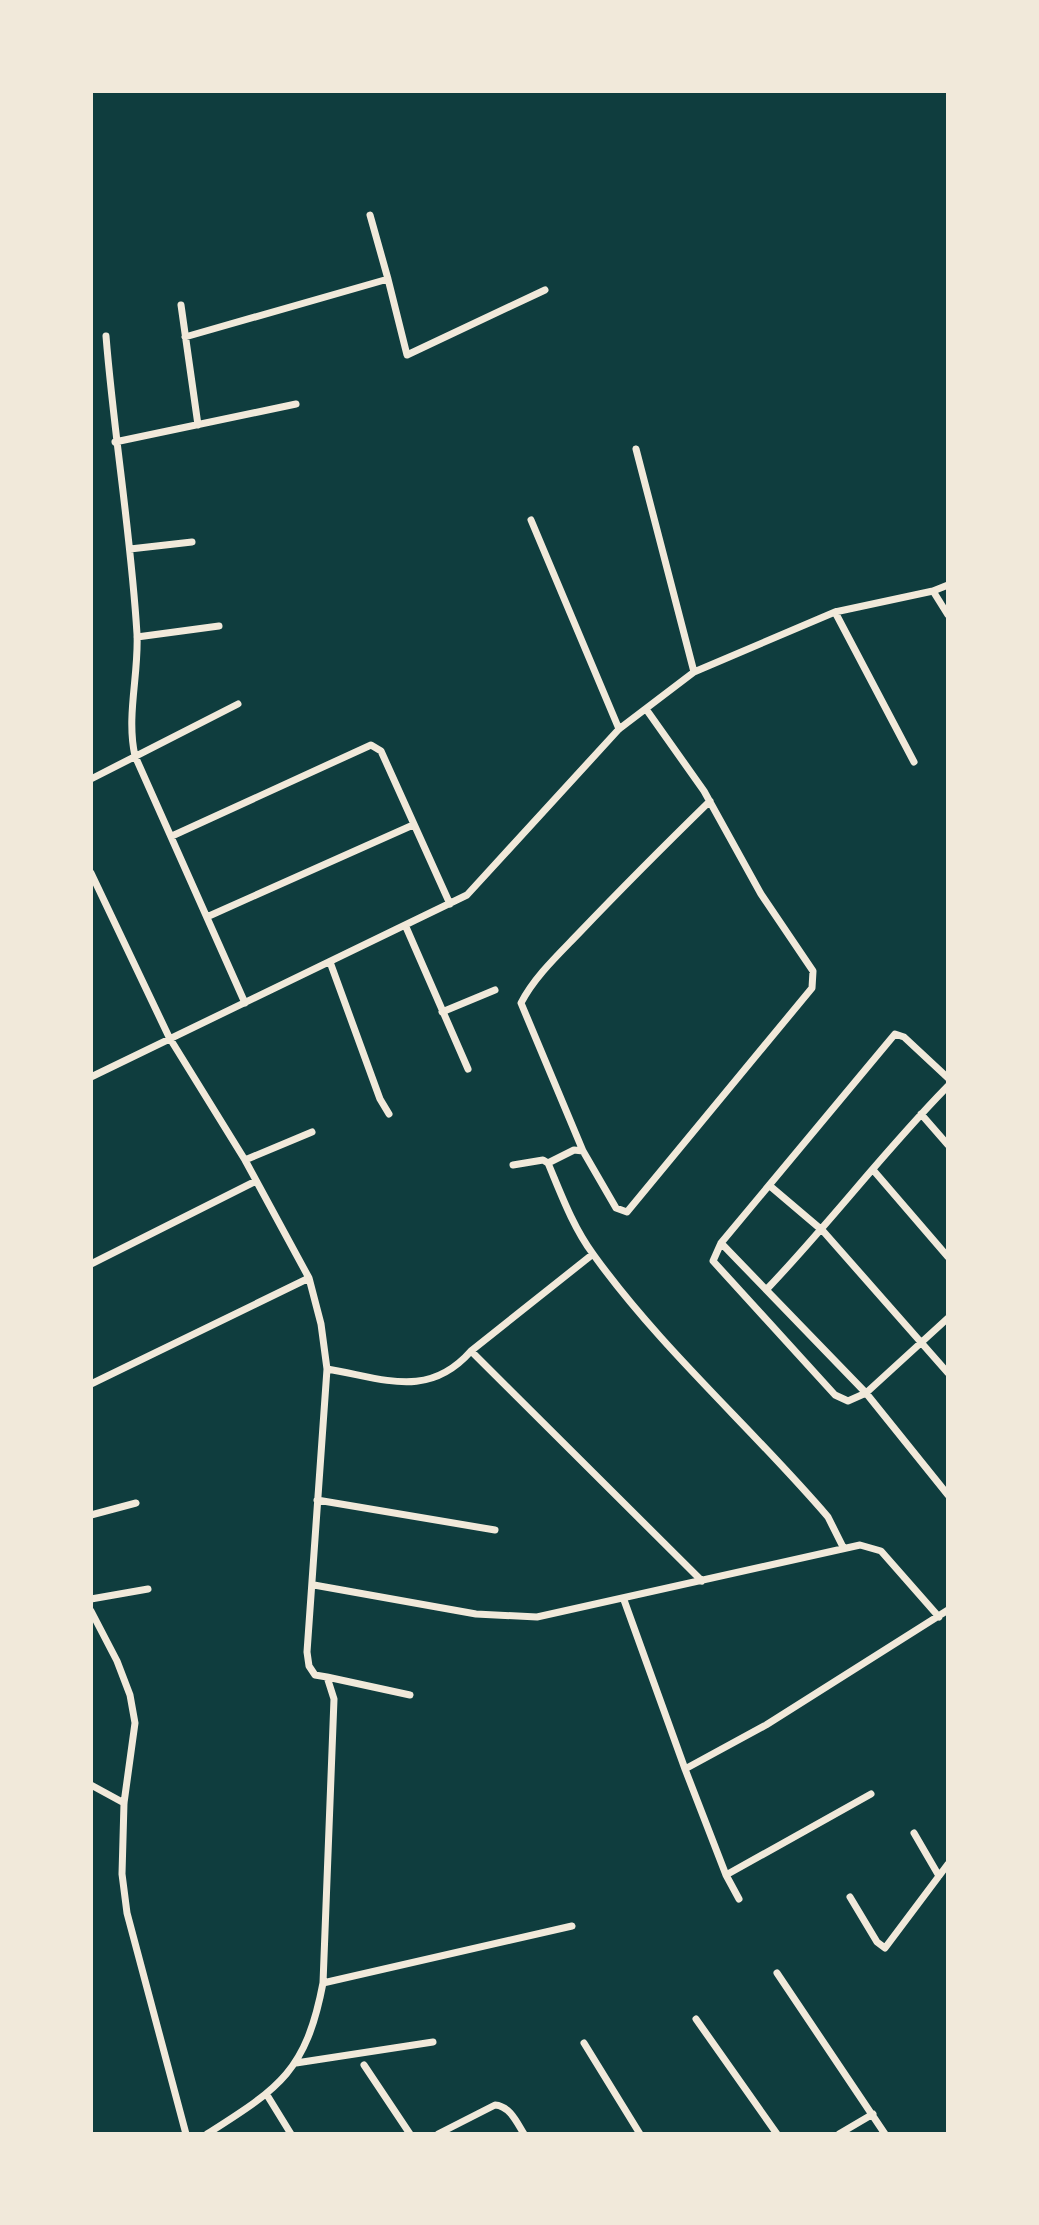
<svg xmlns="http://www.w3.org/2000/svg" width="1039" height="2225" viewBox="0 0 1039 2225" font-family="Overpass,sans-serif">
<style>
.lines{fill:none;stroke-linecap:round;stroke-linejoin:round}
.minor{stroke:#f1e9da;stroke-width:7}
</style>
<rect width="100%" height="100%" fill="#0f3d3e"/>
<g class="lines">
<path class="minor" d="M370,215L388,279
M181,305L198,425
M106,336C114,436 131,534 137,634C139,674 126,716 135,756L245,1003
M185,337L388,279L407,355L545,290
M115,442L296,404
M636,449L694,672
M531,520L619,729
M130,549L192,542
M933,591L948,615
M835,612L914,762
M137,637L219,626
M91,779L238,704
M172,836L371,745L381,751L450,904
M91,873L169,1037L245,1160L309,1278L321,1324L327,1369L307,1652L309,1666L315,1675L327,1677L334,1699L323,1983C306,2072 279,2088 207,2134
M209,916L413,825
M406,927L468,1069
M330,962L380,1099L389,1114
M442,1012L495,990
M91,1077L467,895L619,729L694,672L835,612L933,591L948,585
M948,1078L904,1037L895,1034L721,1243L713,1261L835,1395L848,1401L866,1393L948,1318
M921,1114L948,1145
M583,1151L521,1003C535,976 559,954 580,932C623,887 666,844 710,801
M245,1160L312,1132
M548,1163L574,1150L583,1151L616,1208L627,1212L812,988L813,971L761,894L704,791L646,709
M513,1165L543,1160L548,1163C561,1194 573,1227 593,1254C662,1350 752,1428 828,1517L843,1547
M874,1171L948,1257
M770,1186L823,1231L948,1373
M721,1243L866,1393L948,1495
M91,1264L256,1181
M767,1289C830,1223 885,1150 948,1086
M471,1351L702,1581
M327,1369C383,1378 428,1400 471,1351L593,1254
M91,1384L309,1278
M317,1500L495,1530
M91,1515L136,1503
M314,1585L476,1614L537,1617L860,1545L881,1551L939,1617
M91,1599L148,1589
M624,1600L685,1769L726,1875L739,1899
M91,1611L117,1661L130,1695L135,1723L124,1803L122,1874L127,1913L186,2134
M327,1677L410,1695
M685,1769L766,1725L948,1610
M91,1785L124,1803
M914,1833L939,1876
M726,1875L871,1794
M850,1897L877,1942L885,1948L948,1864
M777,1973L885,2134
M323,1983L572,1926
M696,2019L777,2134
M584,2043L640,2134
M296,2063L433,2042
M364,2065L410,2134
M267,2095L291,2134
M438,2134L495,2105C510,2106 517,2123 524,2134
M839,2134L873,2114"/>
</g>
<rect width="1039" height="2225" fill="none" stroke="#f1e9da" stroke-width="186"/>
</svg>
